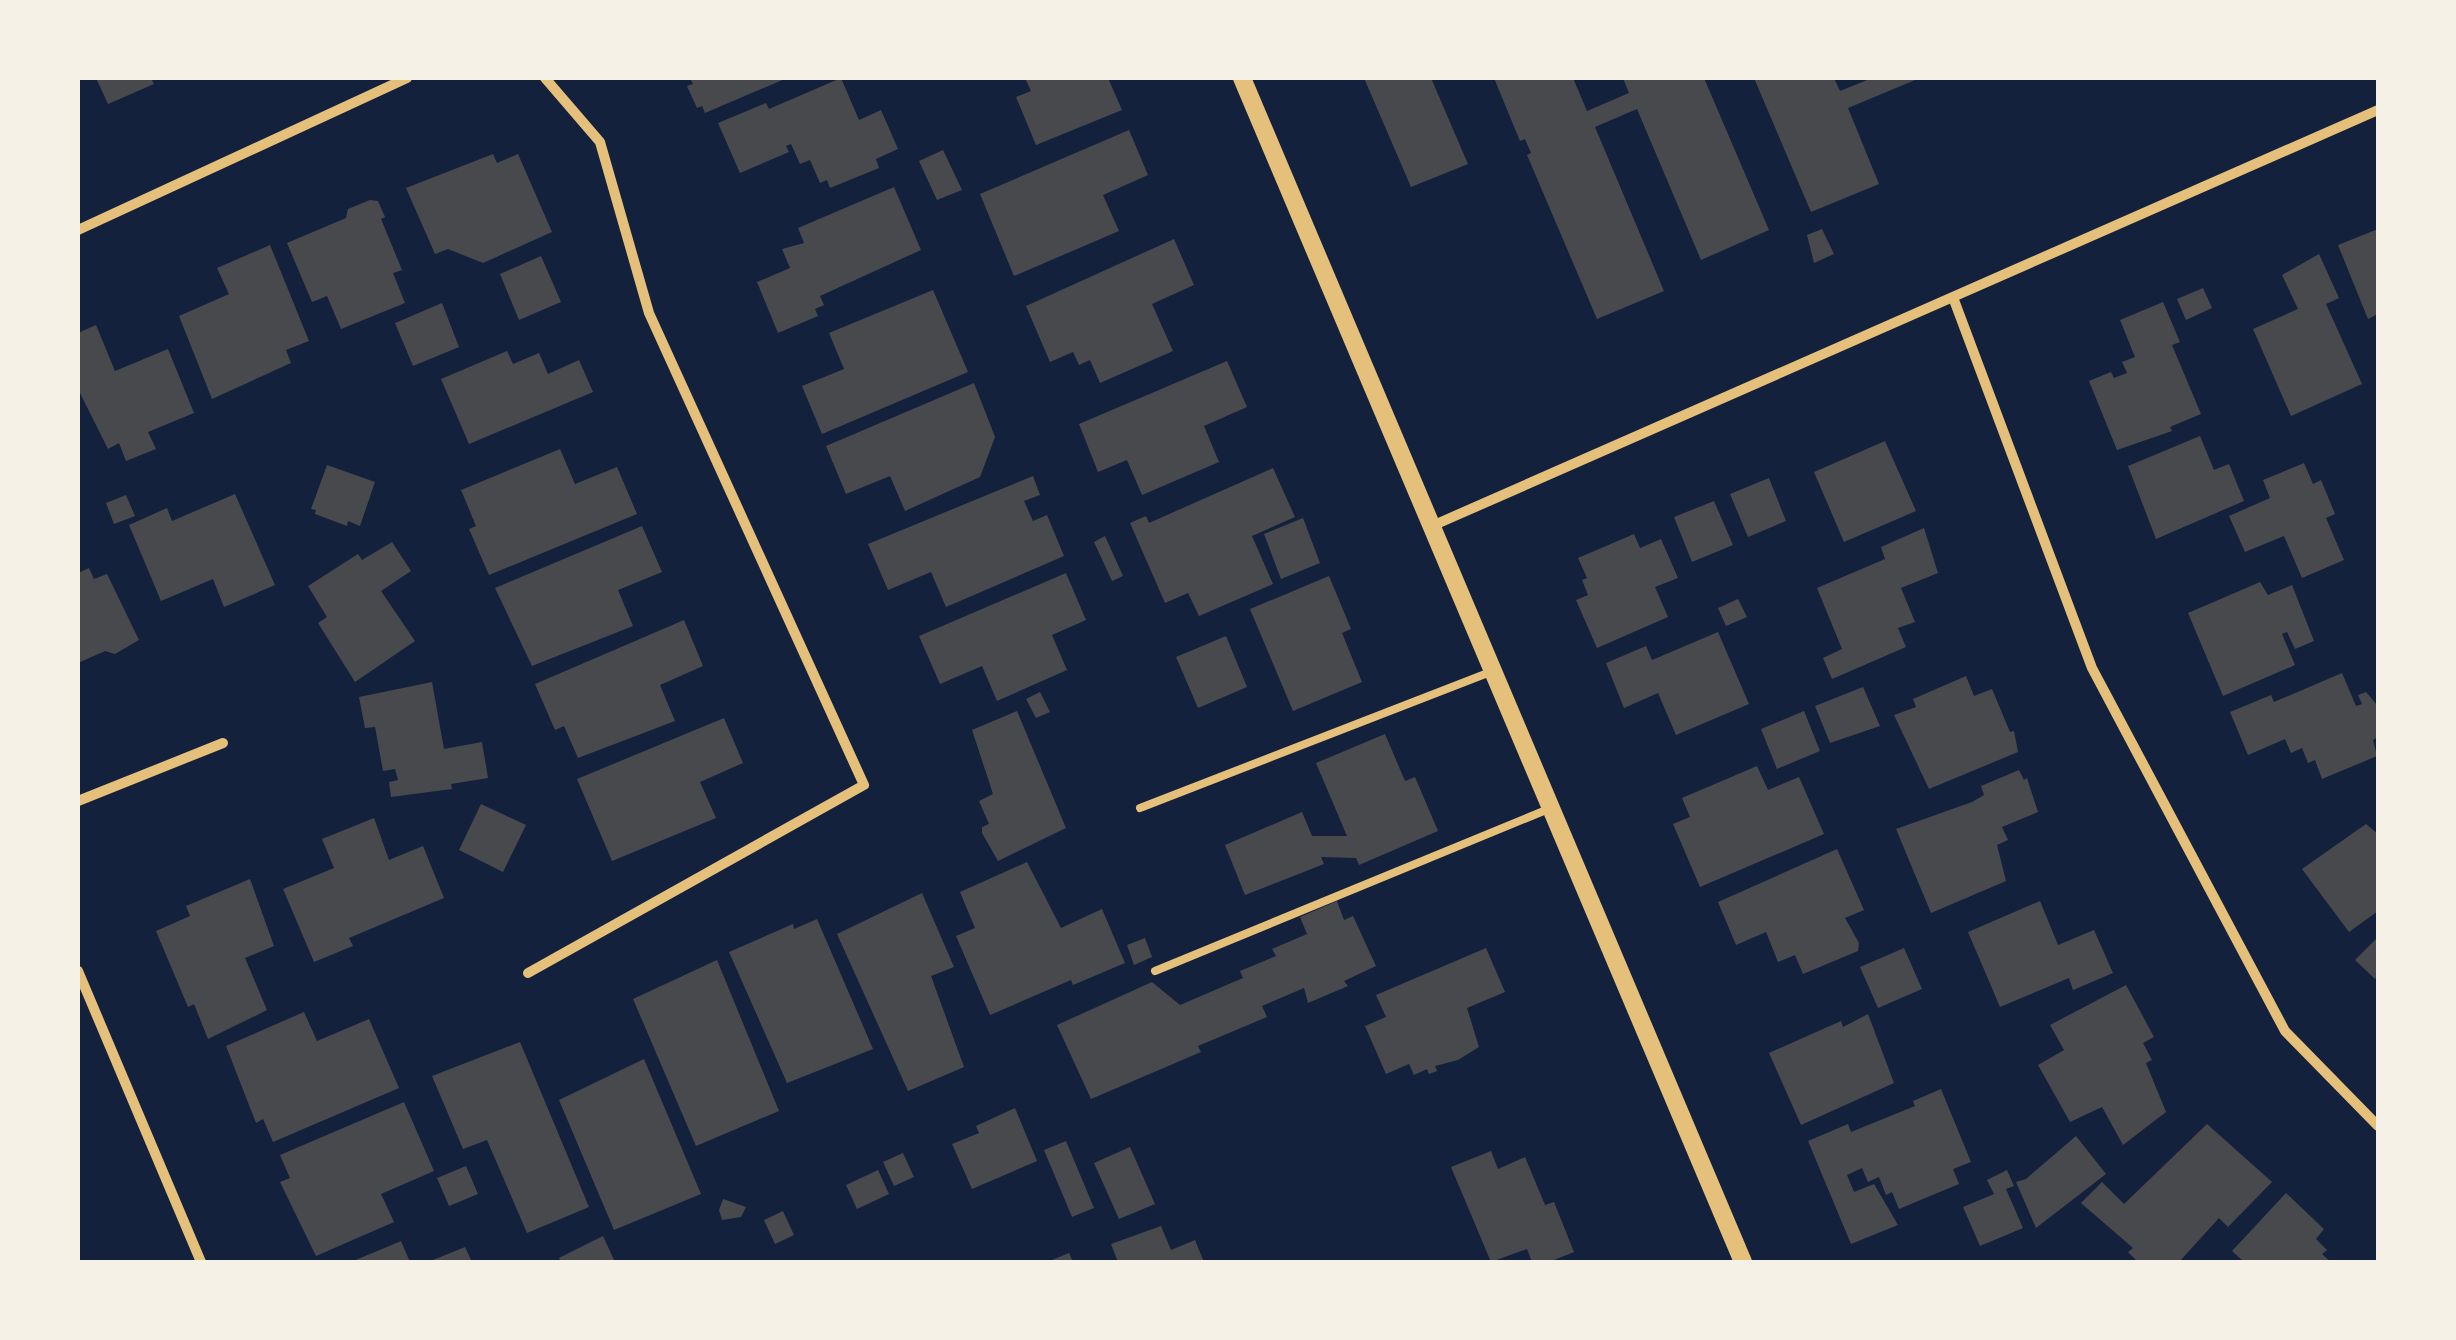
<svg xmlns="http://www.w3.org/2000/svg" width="2456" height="1340" viewBox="0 0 2456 1340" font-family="'PT Sans Narrow',sans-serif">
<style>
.building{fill:#48494c}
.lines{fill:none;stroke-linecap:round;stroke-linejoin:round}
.service{stroke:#e5c07b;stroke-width:8}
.minor{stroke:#e5c07b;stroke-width:10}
.tertiary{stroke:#e5c07b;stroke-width:18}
</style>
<rect width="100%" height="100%" fill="#14213d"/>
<path class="building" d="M96,78H151L154,84L108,104Z
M690,78H787L705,113L702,106L697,108L687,86L693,84Z
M841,78L859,120L881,110L898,149L876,159L879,168L830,188L827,180L820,183L810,160L800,164L791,144L786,146L789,152L740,173L718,123L766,103L769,109Z
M1025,78H1108L1122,110L1036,145L1016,97L1031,91Z
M1364,78H1431L1468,164L1411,187Z
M1494,78H1573L1587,111L1629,93L1623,78H1704L1769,230L1701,260L1637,109L1595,127L1664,291L1597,319L1527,155L1531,153L1525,139L1520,141Z
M1754,78H1834L1840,91L1872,78H1920L1848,108L1879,184L1811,212Z
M1129,130L1148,175L1103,195L1119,231L1014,276L980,194Z
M943,150L962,190L937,200L919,161Z
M493,154L497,163L518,154L552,232L483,263L448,249L435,254L406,188Z
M894,187L921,250L820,296L824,305L815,309L818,316L778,333L757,282L790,268L782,249L804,243L798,228Z
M370,200L378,201L385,217L381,219L402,270L393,273L405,303L341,329L327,296L312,302L287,243L346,218L348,209Z
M1822,229L1834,254L1814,263L1807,235Z
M2378,229V314L2368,319L2338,245Z
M1174,239L1194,285L1152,304L1173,351L1100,383L1090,360L1079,365L1073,352L1050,362L1026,306Z
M270,245L309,341L286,350L291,363L212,399L179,316L229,294L217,268Z
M2319,254L2339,298L2326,304L2362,384L2291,416L2253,329L2298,309L2282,275Z
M541,256L561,302L519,320L500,274Z
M2203,288L2212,308L2186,320L2177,299Z
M933,290L968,372L822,434L802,386L844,369L829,333Z
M2163,302L2180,342L2172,345L2201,414L2170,427L2172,431L2117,450L2089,381L2111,372L2114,378L2127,373L2122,362L2135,357L2120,320Z
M442,303L459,347L413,366L395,323Z
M96,325L115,371L168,349L194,413L148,432L156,449L126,461L119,443L108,449L78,389V333Z
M507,351L513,364L539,353L548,374L579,360L593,392L469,444L441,379Z
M1227,361L1247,407L1204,426L1219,462L1142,495L1127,460L1098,472L1079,424Z
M974,383L995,437L980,477L905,511L890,476L846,494L826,446Z
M2200,436L2214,470L2229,464L2244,501L2156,539L2128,466Z
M1885,441L1916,511L1844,542L1814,472Z
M560,449L575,484L617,467L637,514L489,575L469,529L476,526L461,490Z
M2304,463L2313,484L2321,480L2335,514L2326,518L2344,560L2302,578L2284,536L2245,552L2229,516L2270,498L2263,480Z
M327,465L375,482L360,526L348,521L347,526L315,514L316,510L311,509Z
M1273,468L1295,517L1252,536L1273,584L1199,616L1188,593L1165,603L1130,523L1146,516L1149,523Z
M1033,476L1040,495L1024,501L1033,521L1047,515L1064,556L946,607L931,572L888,590L868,544Z
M1769,478L1786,521L1748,537L1730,494Z
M235,494L275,585L224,607L213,579L161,601L129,525L167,508L172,521Z
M126,495L135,516L114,524L106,503Z
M1714,501L1733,545L1692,562L1674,517Z
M1303,518L1320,563L1281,579L1264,534Z
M642,526L662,572L618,590L633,626L532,666L495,588Z
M1924,528L1938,573L1901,588L1915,622L1898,628L1906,647L1832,679L1823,658L1842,649L1817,588L1885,559L1881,547Z
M1634,534L1640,548L1661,539L1678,578L1655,587L1668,617L1597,648L1576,600L1588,595L1582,580L1587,578L1578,558Z
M1105,536L1123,576L1112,581L1094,542Z
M392,542L411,571L381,591L415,641L355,682L318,623L327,617L308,586L358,554L362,560Z
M89,568L94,579L107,574L139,640L115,654L105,651L78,663V573Z
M1066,573L1086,620L1052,635L1067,670L997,701L982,666L940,684L919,636Z
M1329,576L1351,629L1342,633L1362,682L1293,711L1250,609Z
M2260,582L2268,595L2292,585L2314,641L2295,649L2287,632L2282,634L2295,665L2223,696L2188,613Z
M1738,599L1747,617L1726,626L1718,608Z
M684,620L703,666L660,685L675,721L578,758L564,726L555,730L535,684Z
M1718,632L1749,704L1676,735L1658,693L1624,708L1606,663L1646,646L1652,660Z
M1226,636L1247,687L1198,708L1176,657Z
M2342,673L2356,706L2362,704L2358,695L2366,692L2378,706V737L2373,740L2377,756L2322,779L2315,760L2308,763L2302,748L2291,753L2285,739L2248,755L2230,712L2271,695L2274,702Z
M1966,676L1974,696L1992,689L2010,732L2014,731L2018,752L1929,789L1894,715L1916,707L1913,699Z
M432,682L444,749L482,742L488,778L451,784L452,789L391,797L389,782L398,780L395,769L383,771L375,727L365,728L359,697Z
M1863,687L1880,726L1830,743L1815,706Z
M1040,692L1050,712L1036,718L1026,699Z
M1017,711L1066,828L998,861L982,833V827L989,824L979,801L993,794L972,730Z
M1804,711L1820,751L1777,769L1761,729Z
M724,718L743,763L700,782L716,818L612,861L577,779Z
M1385,734L1405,781L1415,777L1438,831L1359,865L1356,858L1321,857L1324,864L1245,895L1225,845L1302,812L1312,836H1347L1316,763Z
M1757,766L1768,790L1799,777L1824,834L1700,887L1673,824L1690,817L1682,798Z
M2019,770L2024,780L2027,778L2038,812L2002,827L2008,840L1997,845L2006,881L1931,913L1896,829L1972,802L1984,795L1981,786Z
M481,804L526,825L503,872L459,850Z
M374,818L389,860L423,846L444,898L349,938L353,946L314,962L283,889L334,868L322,839Z
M2366,824L2378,834V911L2349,932L2302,869Z
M1837,849L1864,910L1845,918L1859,943L1858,951L1803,974L1795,955L1778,962L1766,932L1736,945L1718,902Z
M1027,862L1061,928L1102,909L1125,963L1073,985L1071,980L990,1015L956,936L975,928L960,892Z
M250,879L274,946L245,958L267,1010L208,1039L194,1004L188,1007L156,931L190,916L186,906Z
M922,893L954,967L931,976L964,1067L908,1091L837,934Z
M1337,901L1344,920L1353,916L1376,966L1344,981L1348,986L1308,1003L1304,988L1262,1006L1267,1017L1198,1046L1201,1052L1091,1099L1057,1025L1152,982L1180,1005L1243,978L1240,971L1276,956L1272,949L1307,934L1300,917Z
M2040,901L2058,945L2094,930L2113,973L2073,990L2069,978L2000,1007L1968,932Z
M817,919L873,1049L787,1083L729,952L793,924L794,929Z
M2378,937V975L2375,979L2355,960Z
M1145,938L1152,957L1134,965L1127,945Z
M1486,948L1505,992L1467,1008L1479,1047L1458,1060L1435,1066L1437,1071L1429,1074L1427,1069L1414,1075L1409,1064L1386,1074L1365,1026L1386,1017L1376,995Z
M1904,948L1922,989L1878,1008L1860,967Z
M717,960L779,1111L696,1146L633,999Z
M2126,985L2154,1037L2143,1043L2152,1060L2146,1063L2166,1112L2123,1145L2102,1107L2070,1122L2038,1065L2064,1050L2050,1025Z
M304,1012L317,1041L369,1019L399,1088L273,1142L263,1119L256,1123L226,1046Z
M1868,1014L1894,1083L1801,1125L1769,1053L1841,1021L1843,1027Z
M520,1042L589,1207L527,1233L487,1140L463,1149L432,1076Z
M644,1059L701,1194L614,1230L559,1100Z
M1941,1089L1971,1162L1953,1169L1959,1184L1899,1209L1892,1192L1886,1195L1879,1177L1868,1182L1862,1168L1847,1175L1854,1192L1874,1184L1898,1225L1851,1244L1808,1141L1848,1124L1851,1132L1915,1106L1913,1101Z
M404,1102L434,1171L381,1194L394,1222L316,1256L280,1182L290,1178L280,1155Z
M1015,1108L1037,1161L972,1189L952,1144L979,1133L976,1126Z
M2207,1124L2272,1182L2228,1227L2219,1218L2179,1262H2138L2128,1252L2133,1248L2081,1203L2102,1182L2124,1204Z
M2076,1136L2106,1174L2036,1228L2016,1182L2026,1179Z
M1066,1141L1094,1208L1072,1217L1044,1150Z
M1130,1147L1155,1204L1119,1219L1094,1163Z
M1491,1151L1498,1169L1525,1157L1545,1205L1554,1202L1574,1252L1549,1262H1532L1527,1249L1491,1262L1451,1167Z
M903,1153L914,1177L894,1186L883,1162Z
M466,1166L478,1194L449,1206L437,1178Z
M878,1170L889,1194L857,1209L846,1185Z
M2007,1170L2014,1186L2006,1189L2023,1228L1980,1246L1963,1207L1994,1194L1987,1180Z
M2286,1193L2324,1229L2316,1239L2327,1250L2322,1254L2331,1262H2244L2232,1251Z
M723,1199L746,1207L741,1217L722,1220L719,1210Z
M783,1211L794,1235L775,1244L764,1220Z
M1161,1226L1171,1250L1195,1240L1204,1262H1118L1111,1244Z
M603,1236L615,1262H561L559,1258Z
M401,1241L410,1262H351Z
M465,1247L472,1262H428Z
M1069,1253L1073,1262H1047Z"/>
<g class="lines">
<path class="service" d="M1140,808L1493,671
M1155,971L1551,808"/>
<path class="minor" d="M78,230L407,78
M1954,300L2092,668L2285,1031L2378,1126
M1432,526L2378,110
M78,801L223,743
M78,971L201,1262
M528,973L864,785L649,313L600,142L545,78"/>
<path class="tertiary" d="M1242,78L1743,1262"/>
</g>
<rect width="2456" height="1340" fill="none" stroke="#f6f1e7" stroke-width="160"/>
</svg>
